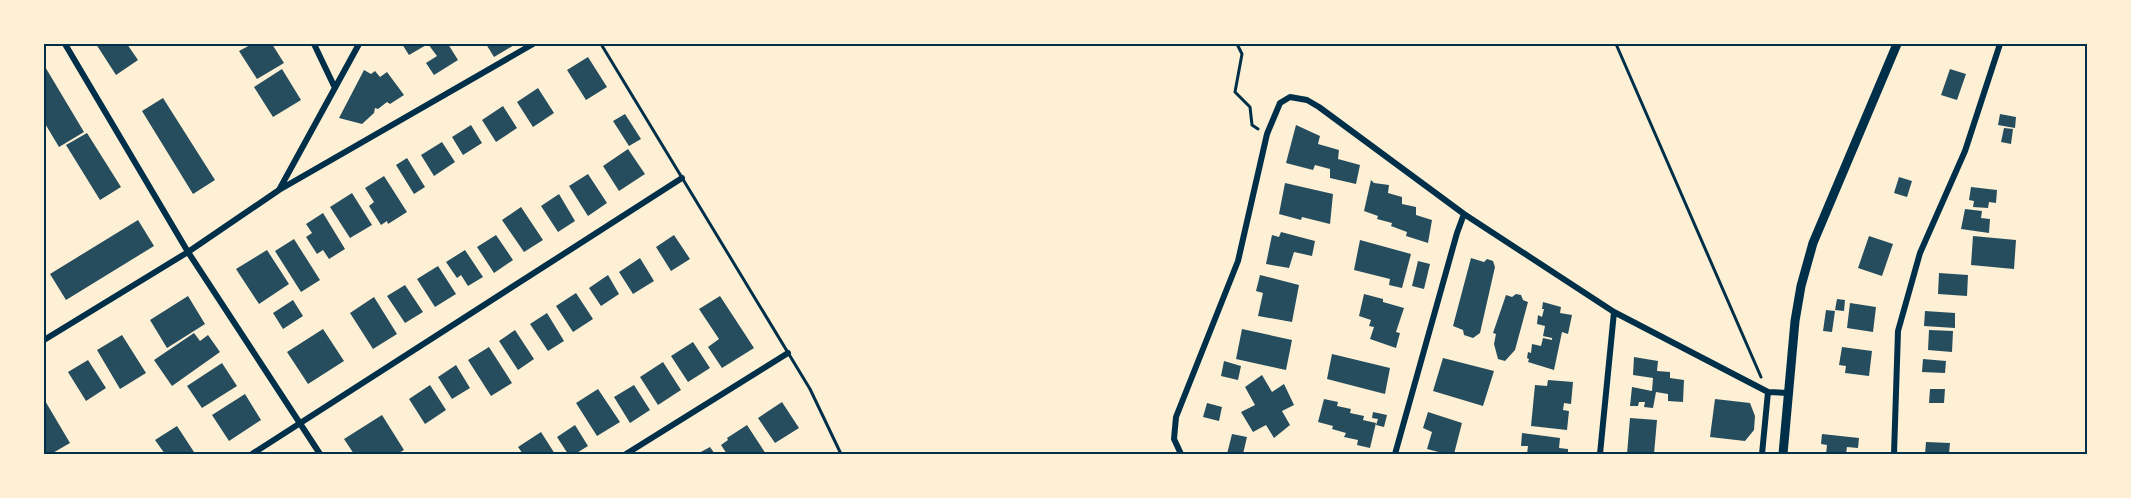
<svg xmlns="http://www.w3.org/2000/svg" width="2131" height="498" viewBox="0 0 2131 498" font-family="Mulish,sans-serif">
<style>
.building{fill:#264d5e}
.lines{fill:none;stroke-linecap:round;stroke-linejoin:round}
.path{stroke:#003049;stroke-width:3}
.service{stroke:#003049;stroke-width:3}
.minor{stroke:#003049;stroke-width:6}
.secondary{stroke:#003049;stroke-width:9}
.neatline{fill:none;stroke:#003049;stroke-width:2}
</style>
<rect width="100%" height="100%" fill="#fdf0d5"/>
<path class="building" d="M96,44H127L138,60L116,75Z
M252,44H272L284,63L257,79L239,51Z
M402,44H428L409,55Z
M428,44H448L458,60L434,75L426,63L437,56Z
M486,44H516L494,57Z
M588,57L607,87L586,100L567,70Z
M44,65L84,132L59,147L44,122Z
M282,69L301,100L273,117L254,87Z
M1950,69L1966,74L1957,100L1941,95Z
M364,70L371,74L375,71L380,77L387,72L404,95L390,104L387,102L378,109L375,108L374,113L362,124L339,118Z
M538,88L554,113L533,127L517,102Z
M163,98L215,180L193,194L142,111Z
M503,106L517,128L496,142L482,120Z
M625,114L641,139L629,146L613,121Z
M2000,114L2016,117L2015,128L1998,125Z
M471,125L482,143L463,155L452,137Z
M1296,125L1320,136L1318,144L1339,150L1338,159L1360,165L1356,184L1330,178V169L1315,165L1313,170L1286,163Z
M2004,128L2013,129L2011,144L2001,142Z
M87,133L121,187L100,200L66,145Z
M442,142L455,162L434,176L421,155Z
M628,149L645,174L619,191L603,166Z
M407,158L425,187L414,194L396,165Z
M588,174L607,203L588,216L569,186Z
M384,176L407,212L388,224L387,221L381,225L369,206L374,202L365,188Z
M1899,177L1912,181L1907,197L1894,193Z
M1371,180L1374,183L1389,185L1388,193L1402,197V204L1416,207V215L1432,220L1428,243L1406,236L1407,232L1391,226L1392,223L1377,219L1378,216L1364,211Z
M1285,183L1333,194L1330,224L1302,217L1301,220L1279,214Z
M1971,187L1997,190L1996,203L1989,202L1988,208L1973,207L1974,201L1969,200Z
M352,193L372,225L350,238L330,207Z
M559,194L575,221L558,232L541,206Z
M521,207L543,240L524,252L502,220Z
M1965,209L1982,211L1981,218L1990,219L1989,233L1961,229Z
M323,213L345,249L329,259L323,250L317,254L306,237L312,233L306,224Z
M138,220L154,246L66,300L50,274Z
M1281,232L1315,241L1312,256L1294,252L1289,268L1266,264L1272,235L1279,237Z
M496,235L513,260L494,273L477,247Z
M674,235L690,259L671,271L656,247Z
M1869,236L1893,244L1882,276L1858,268Z
M1973,236L2016,240L2014,269L1971,265Z
M294,239L320,280L301,292L275,251Z
M1360,240L1411,254L1402,288L1389,285L1390,279L1354,270Z
M267,250L289,284L259,304L236,269Z
M465,250L483,277L468,286L461,275L457,278L446,262Z
M640,258L654,281L633,294L619,272Z
M1471,258L1484,262L1487,259L1493,261L1495,267L1480,333L1473,338L1464,335L1463,330L1453,326Z
M1418,261L1430,264L1424,289L1412,286Z
M438,266L456,294L435,307L417,279Z
M1939,273L1968,275L1967,296L1938,294Z
M608,275L619,294L601,306L589,288Z
M1260,275L1299,285L1292,322L1258,316L1263,293L1256,291Z
M405,285L423,312L405,323L387,296Z
M576,293L593,319L573,332L556,306Z
M1364,294L1383,299V302L1404,308L1396,332L1400,333L1396,348L1370,339L1374,327L1369,326L1371,320L1359,316Z
M1516,294L1521,295L1523,300L1528,302L1515,350L1505,361L1498,359L1494,344L1496,334L1493,333L1506,295L1512,297Z
M188,296L205,324L167,348L150,320Z
M720,296L754,348L722,368L708,347L719,339L699,309Z
M374,297L397,334L373,349L350,313Z
M1837,299L1845,300L1844,311L1835,310Z
M293,300L303,316L283,329L273,313Z
M1543,302L1561,307L1560,313L1572,315L1568,334L1562,332L1554,370L1528,362L1529,359L1527,358L1528,352L1531,353L1532,344L1541,346L1543,338L1552,340V338L1543,336L1545,326L1537,324L1538,315L1542,317L1544,309H1542Z
M1850,303L1876,307L1873,332L1847,328Z
M1826,310L1835,311L1832,332L1823,331Z
M1925,311L1955,313V328L1924,326Z
M547,313L564,341L548,351L530,324Z
M323,329L344,361L308,384L287,352Z
M1242,329L1292,340L1286,370L1236,359Z
M515,330L534,359L518,370L499,341Z
M1929,330L1953,331L1952,352L1928,350Z
M194,333L200,341L208,335L220,352L172,386L154,360Z
M122,335L146,373L120,389L97,350Z
M693,342L710,368L688,382L671,356Z
M489,347L512,383L491,396L468,360Z
M1842,347L1872,351L1869,376L1845,373L1846,366L1839,365Z
M1332,354L1390,368L1385,394L1327,379Z
M1634,357L1658,361L1657,371L1670,372V378L1684,380L1683,402L1668,401V394L1656,392L1653,408L1644,407L1645,402H1639L1638,406H1630L1632,387L1652,391L1653,378L1633,375Z
M1443,358L1494,371L1483,406L1433,391Z
M1923,359L1946,361L1945,373L1922,372Z
M88,360L106,388L86,401L68,372Z
M1224,361L1241,366L1238,380L1221,376Z
M663,362L681,390L658,405L640,377Z
M222,363L237,386L202,408L187,386Z
M456,365L470,388L452,399L438,377Z
M1262,375L1272,392L1284,384L1294,405L1282,411L1290,425L1274,438L1266,425L1253,432L1241,412L1255,405L1245,387Z
M1548,380L1573,382L1571,404L1564,403L1563,410L1569,411L1567,430L1531,426L1535,385L1547,386Z
M430,385L446,410L425,424L409,399Z
M634,385L650,410L630,423L614,397Z
M598,389L620,422L597,436L576,403Z
M1930,389H1945L1944,403H1929Z
M245,394L261,420L229,441L212,415Z
M44,399L70,443L51,454H44Z
M1324,399L1338,402L1337,406L1351,409L1350,413L1364,416L1363,420L1376,423L1370,448L1357,445L1358,440L1344,437L1346,433L1332,429L1333,426L1318,422Z
M1715,399L1750,403L1755,416L1754,430L1745,441L1710,437Z
M782,402L799,428L775,443L758,418Z
M1207,403L1222,407L1219,421L1203,417Z
M1373,412L1387,415L1384,427L1376,425L1378,419L1372,418Z
M1428,412L1462,423L1454,454H1446L1427,449L1432,432L1423,428Z
M382,415L404,450L397,454H354L344,439Z
M1630,418L1657,420L1654,454H1627Z
M575,425L588,446L575,454H568L557,437Z
M747,425L766,454H727L721,445L728,440L727,438Z
M177,426L194,452L191,454H165L155,440Z
M541,432L555,454H523L518,447Z
M1522,433L1560,438L1559,448L1568,449V454H1527L1528,446H1521Z
M1232,434L1247,437L1243,454H1227Z
M1822,434L1859,438L1858,448L1847,447L1846,454H1826L1827,445L1821,444Z
M1926,442L1950,443L1949,454H1925Z
M710,447L715,454H697Z"/>
<g class="lines">
<path class="path" d="M1237,44L1242,54L1235,92L1250,107L1252,125L1258,129
M1616,44L1761,377"/>
<path class="service" d="M601,44L810,389L841,454"/>
<path class="minor" d="M65,44L188,252L320,454
M314,44L335,88
M279,190L533,44
M44,340L188,252L279,190L359,44
M252,454L682,178
M626,454L788,353
M1181,454L1174,439L1176,417L1238,261L1267,134L1280,103L1290,97L1307,100L1319,107L1464,214L1614,312L1768,392L1789,393
M1395,454L1457,233L1464,214
M1600,454L1614,312
M1762,454L1768,392
M1894,454L1898,331L1920,253L1965,151L2000,44"/>
<path class="secondary" d="M1783,454L1795,321L1801,286L1813,243L1897,44"/>
</g>
<rect width="2131" height="498" fill="none" stroke="#fdf0d5" stroke-width="90"/>
<rect x="45" y="45" width="2041" height="408" class="neatline"/>
</svg>
